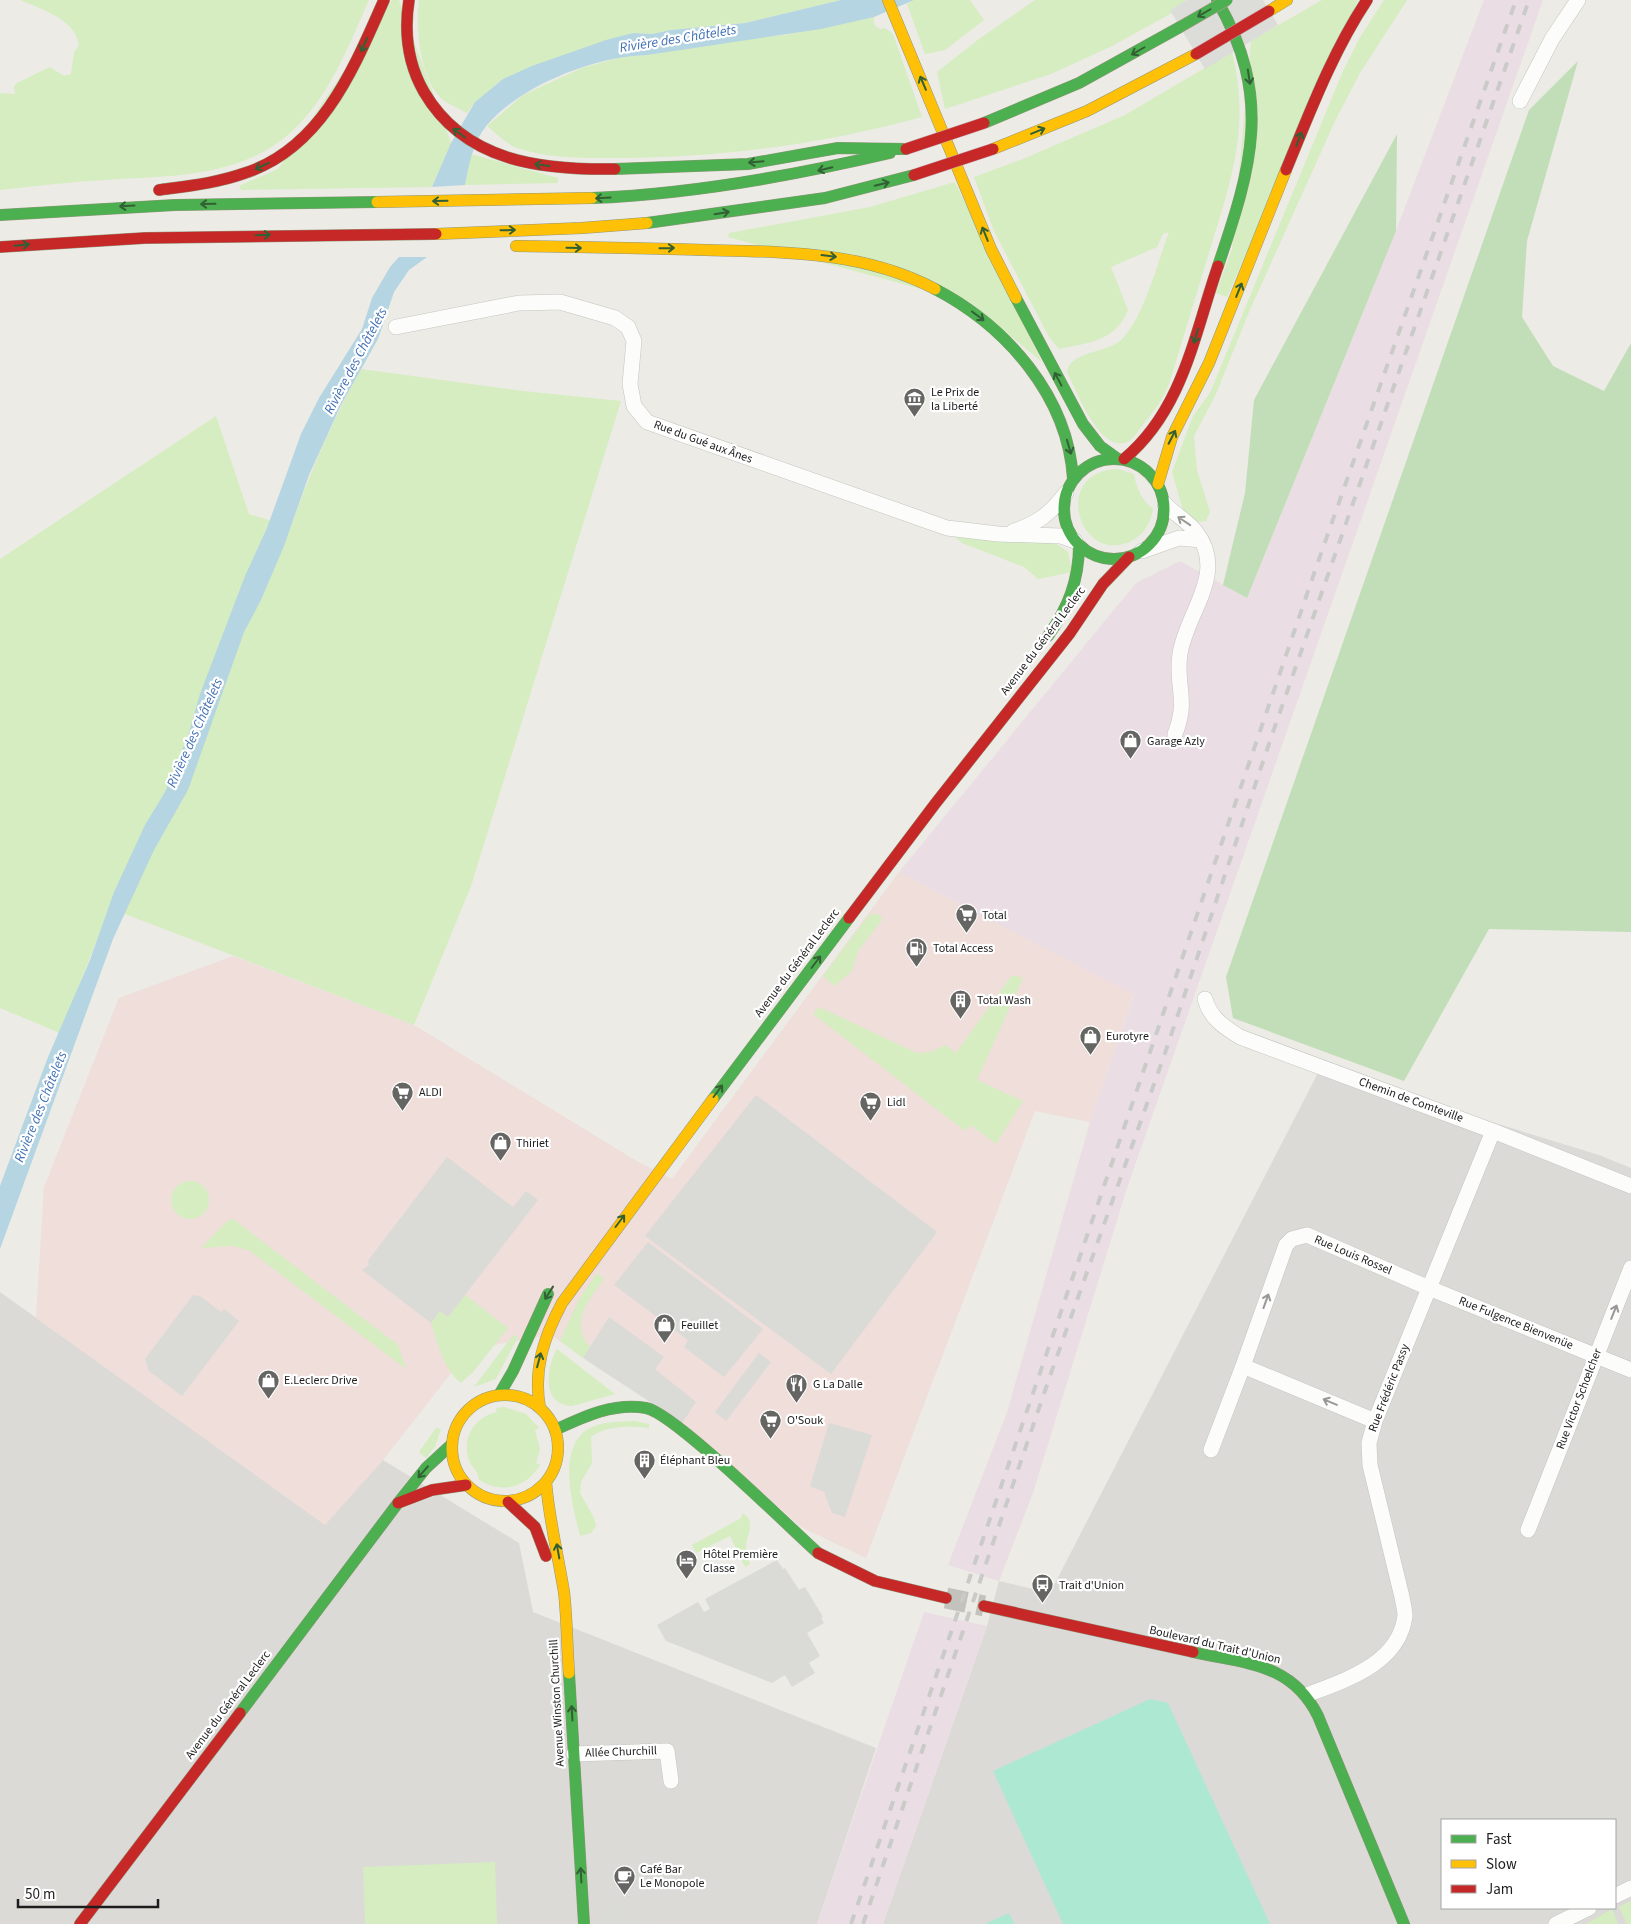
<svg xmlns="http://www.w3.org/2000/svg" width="1631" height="1924" viewBox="0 0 1631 1924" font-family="'Source Sans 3',sans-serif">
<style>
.residential{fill:#dbdad7;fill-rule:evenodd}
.commercial{fill:#efded9}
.industrial{fill:#eadee4}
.grass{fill:#d5edc1}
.forest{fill:#c2deb8}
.pitch{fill:#ade8d3}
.parking{fill:#dadad7}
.water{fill:#b5d5e2}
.pier{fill:#dcdcd9}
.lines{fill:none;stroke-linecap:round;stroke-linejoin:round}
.secondary-tunnel{stroke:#c3c2bd;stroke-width:21;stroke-dasharray:21 11;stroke-linecap:butt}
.street-casing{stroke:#c4c4c1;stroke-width:16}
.fast-casing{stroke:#92967c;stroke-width:12}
.slow-casing{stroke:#92967c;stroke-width:12}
.jam-casing{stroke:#92967c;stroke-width:12}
.street{stroke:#fcfcfb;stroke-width:15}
.fast{stroke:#4caf50;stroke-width:11}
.slow{stroke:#ffc107;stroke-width:11}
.jam{stroke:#c62828;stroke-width:11}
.rail{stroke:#cacac9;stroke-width:4;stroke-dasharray:10 10;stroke-linecap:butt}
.fast-bridge-casing{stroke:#c49ba2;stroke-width:12;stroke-linecap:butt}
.jam-bridge-casing{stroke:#c49ba2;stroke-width:12;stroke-linecap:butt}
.fast-bridge{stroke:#4caf50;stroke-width:11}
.jam-bridge{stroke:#c62828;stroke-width:11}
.oneway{stroke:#325f34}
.oneway2{stroke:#989897}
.labels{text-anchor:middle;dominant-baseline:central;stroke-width:4.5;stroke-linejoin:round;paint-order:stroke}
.poi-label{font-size:12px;fill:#1d1d1d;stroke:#fff;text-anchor:start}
.street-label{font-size:12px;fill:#1d1d1d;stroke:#fff}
.water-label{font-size:14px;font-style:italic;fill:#4171b5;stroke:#fff}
</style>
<rect width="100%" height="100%" fill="#ecebe5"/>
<path class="residential" d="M1320,1069L1599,1155L1631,1168V1924H883L987,1626L999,1581L1050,1593ZM1442,1820H1615V1908H1442Z
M0,1292L325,1524L383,1460L519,1543L533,1612L876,1748L817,1924H0Z"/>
<path class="commercial" d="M899,872L1134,994L1090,1122L1035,1111L866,1558L801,1527L688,1427L551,1335L470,1349L383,1460L325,1525L36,1318L44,1187L119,998L233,956L414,1025L635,1160L672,1179Z"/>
<path class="industrial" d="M1484,0H1543L1127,1188L1033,1493L999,1581L948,1565L1007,1412L1090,1122L1134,995L899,872L1136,583L1180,561L1247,598L1396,231Z
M924,1612L987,1626L883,1924H817Z"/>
<path class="grass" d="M20,0H369C348,47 329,98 290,133C240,178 169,176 106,180C71,182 35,186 0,190V93L15,94L14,86L17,83L50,67L64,76L71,74L74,52L79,46C76,19 41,9 20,0Z
M392,0H399L451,143L432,187L241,190L239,186L278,169Z
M419,0H841L745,23L671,30L652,34L633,33L503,79L475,102L467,113C459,108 446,104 440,97C420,76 415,27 419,0Z
M914,0H970L984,20L945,50L925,54L907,4Z
M1035,0H1187L1170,10L1172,13L1110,47L1051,74L945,109L937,72L979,39Z
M1322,0H1358L1227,297L1216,293L1232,249L1251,41Z
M1384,0H1407L1360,73L1335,121L1249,312L1216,394L1194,436L1197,470L1210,512L1206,521L1195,522L1185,517L1172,472L1193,416L1210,393L1343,71L1359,39Z
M874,17V25L880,29L885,28L893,34L922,117C824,144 720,158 618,158C585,158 549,159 517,148C506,144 495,132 487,126L523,95L582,68L625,56L647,55L725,41L785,35Z
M1232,52C1251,129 1230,184 1208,256C1195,299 1182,341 1169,384C1163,400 1153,412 1142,426C1138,431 1134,438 1129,441C1101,457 1076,389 1067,372C1070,351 1107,353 1121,340C1143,320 1158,261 1169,232L1163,234L1157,247L1111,267L1128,310C1116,341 1088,343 1059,349L1049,337L994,231L974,177L1023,159L1125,115Z
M471,154L558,178V183L465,185Z
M955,182L1042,362L970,302L728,237L729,233L870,207Z
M361,369L523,391L621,401L471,886L414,1025L125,914L97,940L60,1033L0,1008V559L216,416L249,514L291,527C310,472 333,419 361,369Z
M1118,469L1134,474C1136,488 1142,500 1153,509C1151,522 1145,533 1133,540C1080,569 1049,471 1118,469Z
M955,537L984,540L1055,543L1068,552L1072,572L1038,579L1024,567L962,543Z
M875,914L880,915L882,920L858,951L852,971L834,986L823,976L869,915Z
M1012,975L1023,978L977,1080L1023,1101L996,1144L971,1125L965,1131L813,1014L819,1007L917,1053L931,1052L945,1045L956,1053Z
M171 1200a19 19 0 1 1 38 0a19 19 0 1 1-38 0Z
M233,1219L398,1345L406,1369L250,1251L234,1246L201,1248L227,1221Z
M597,1273L604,1279C589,1300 568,1324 591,1348L583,1358L560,1341L579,1299Z
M465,1295L508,1328L473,1372L461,1383C443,1368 438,1344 431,1323L440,1311L448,1317Z
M513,1335L518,1337L496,1379L474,1387Z
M557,1349L615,1394L572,1406C541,1405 546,1368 557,1349Z
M504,1407L526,1414L539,1428L535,1430L540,1449L536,1463L540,1465C526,1488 502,1494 479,1480C479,1472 472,1468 469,1460C461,1438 475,1417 497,1412L496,1408Z
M634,1421L649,1424V1428C629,1426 608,1425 591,1437L592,1463L581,1482L580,1493L594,1518L596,1526L591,1533L580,1536C573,1506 556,1450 588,1429C601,1421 619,1422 634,1421Z
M436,1428L441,1429L435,1447L426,1458L419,1452Z
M743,1513C758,1524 744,1537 746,1552C747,1556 749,1560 750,1564L745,1567L730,1536L696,1553L692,1545L741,1518Z
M495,1862L497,1924H365L363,1867Z
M1631,1901V1924H1627L1619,1907Z
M1612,1909L1618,1924H1586Z"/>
<path class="forest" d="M1578,61L1527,241L1522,317L1553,366L1604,391L1631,343V932L1489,929L1404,1081L1233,1018L1226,977L1529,110Z
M1397,134L1396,231L1247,598L1223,585L1245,493L1254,400Z"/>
<path class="pitch" d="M1150,1699L1168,1703L1270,1924H1063L993,1771Z
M1009,1913L1014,1924H985Z"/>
<path class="parking" d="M756,1095L937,1232L831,1374L645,1236Z
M447,1157L513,1207L526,1191L538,1200L448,1317L440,1311L431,1323L362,1270L370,1264L367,1262Z
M648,1242L763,1329L724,1377L684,1347L688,1340L614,1285Z
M193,1295L200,1296L221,1312L224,1309L239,1321L182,1396L149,1371L145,1359Z
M609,1317L664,1357L655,1369L696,1402L682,1423L583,1358Z
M759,1353L771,1362L726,1421L715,1412Z
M829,1423L872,1435L845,1517L832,1513L824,1492L810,1486Z
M777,1560L783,1569L785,1568L799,1590L805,1587L823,1617L821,1618L824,1623L807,1633L820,1656L809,1663L815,1673L792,1687L785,1675L772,1683L666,1641L657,1625L698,1602L704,1612L710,1609L705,1599Z
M602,1898L631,1915L645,1924H601Z"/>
<path class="water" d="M841,0H914L874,17L821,29L647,55C596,56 521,85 487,125C473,142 469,164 465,185L432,187L451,143L475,102L503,79L532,66L606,40L633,33L652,34L671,30L745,23Z
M399,257H427L409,270L394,292L378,339L341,405L309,475L284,546L261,600L244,632L188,790L154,850L113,939L0,1249V1186L48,1057L90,960L114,892L145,825L165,792L188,736L200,694L245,576L267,528L301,434L319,398L362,329L372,298L390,267Z"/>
<path class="pier" d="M1187,0H1263L1278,25L1205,69L1170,10Z"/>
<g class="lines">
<path class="secondary-tunnel" d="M946,1598L984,1606"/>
<defs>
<path id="street" d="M1520,101L1552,39L1578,0
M396,327L519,303L560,302L615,318L628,327L634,341L630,384L634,406L647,422L947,528L998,534L1061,536L1075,541
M1165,504C1174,514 1188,521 1196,532C1228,573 1186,613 1180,654C1175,685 1189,699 1175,734
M1014,531C1037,524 1051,513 1066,493
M1142,551L1179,538L1201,540
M1205,999C1210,1018 1224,1027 1240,1037L1493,1131L1631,1186
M1375,1421L1243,1366L1286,1245L1292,1239L1307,1235L1429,1288L1631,1370
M1211,1450L1243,1366
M1528,1530L1631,1268
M1307,1695C1345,1680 1399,1664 1405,1616C1405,1610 1403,1603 1402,1597L1370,1465L1369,1443L1375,1421L1493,1131
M574,1754L667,1751L671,1781
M1615,1896L1631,1888
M1556,1924L1589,1908"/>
<path id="fast" d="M1217,0C1273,98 1252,166 1218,266
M984,123L1079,83L1180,27
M615,169L748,164L838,148L906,149
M592,198C693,194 792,176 890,153
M0,215L175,205L377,202
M647,223L825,198L914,175
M935,289C1006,326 1068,396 1073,479
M1016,298L1083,424L1100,446L1118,459
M1064 509a50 50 0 1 1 100 0a50 50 0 1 1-100 0Z
M1048,636C1068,608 1079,580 1079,545
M713,1099L849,918
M499,1395L513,1371L548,1294
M555,1430C583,1417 614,1402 646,1408C674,1413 789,1527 818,1553
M1193,1652C1245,1664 1291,1662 1318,1716L1404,1924
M569,1673L584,1924
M240,1713L398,1503L426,1468L452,1444"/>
<path id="slow" d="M888,0L991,249L1016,298
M1269,11L1287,0
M993,149L1087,111L1196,54
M377,202L592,198
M436,234L582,228L647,223
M516,246C579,247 642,248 706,250C785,252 863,251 935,289
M1158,484L1172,437L1209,363L1286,170
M452 1448a53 53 0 1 1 106 0a53 53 0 1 1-106 0Z
M540,1408C533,1369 544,1337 562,1303L713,1099
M546,1482C549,1519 558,1555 564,1592C567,1618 567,1646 569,1673"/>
<path id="jam" d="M409,0C404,32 408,64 424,92C465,162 541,170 615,169
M1286,170C1310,112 1332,53 1367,0
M159,190C188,186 217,183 245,173C322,148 354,68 384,0
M0,247L145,238L436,234
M1124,459C1183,410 1194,335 1218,266
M849,918L935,804L1070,633L1103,584L1129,557
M508,1502L535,1527L546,1556
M398,1503L432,1490L466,1485
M818,1553L875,1581L946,1598
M984,1606L1193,1652
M80,1924L240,1713"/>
</defs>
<use href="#street" class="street-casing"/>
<use href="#fast" class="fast-casing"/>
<use href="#slow" class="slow-casing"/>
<use href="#jam" class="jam-casing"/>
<use href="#street" class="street"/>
<use href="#fast" class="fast"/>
<use href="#slow" class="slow"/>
<use href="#jam" class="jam"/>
<path class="rail" d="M851,1924L1318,562L1516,0
M863,1924L1050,1376L1164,1056L1273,732L1529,0"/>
<defs>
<path id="fast-bridge" d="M1180,27L1227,0"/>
<path id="jam-bridge" d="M1196,54L1269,11
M906,149L984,123
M914,175L993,149"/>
</defs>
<use href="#fast-bridge" class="fast-bridge-casing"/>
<use href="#jam-bridge" class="jam-bridge-casing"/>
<use href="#fast-bridge" class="fast-bridge"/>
<use href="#jam-bridge" class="jam-bridge"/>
</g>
<defs><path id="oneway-shaft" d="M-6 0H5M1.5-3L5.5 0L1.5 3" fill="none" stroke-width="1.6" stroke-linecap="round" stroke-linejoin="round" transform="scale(1.25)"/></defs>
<g class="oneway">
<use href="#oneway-shaft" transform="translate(1204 13) rotate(150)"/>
<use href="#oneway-shaft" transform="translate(364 45) rotate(114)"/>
<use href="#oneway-shaft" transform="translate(1138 51) rotate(150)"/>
<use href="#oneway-shaft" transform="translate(1249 77) rotate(81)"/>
<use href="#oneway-shaft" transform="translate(923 83) rotate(-113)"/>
<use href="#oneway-shaft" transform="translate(1038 131) rotate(-22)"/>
<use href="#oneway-shaft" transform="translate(459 133) rotate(-143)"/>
<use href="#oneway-shaft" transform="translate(1299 139) rotate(-69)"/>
<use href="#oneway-shaft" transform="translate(756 162) rotate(175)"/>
<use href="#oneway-shaft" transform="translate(542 165) rotate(-172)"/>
<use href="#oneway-shaft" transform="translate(262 166) rotate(155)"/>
<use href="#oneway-shaft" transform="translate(825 169) rotate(167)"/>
<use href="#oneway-shaft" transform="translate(882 184) rotate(-14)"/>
<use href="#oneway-shaft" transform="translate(603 198) rotate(177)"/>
<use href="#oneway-shaft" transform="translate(440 201) rotate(179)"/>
<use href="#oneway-shaft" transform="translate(208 204) rotate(179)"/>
<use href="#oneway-shaft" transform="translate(127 206) rotate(177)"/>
<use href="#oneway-shaft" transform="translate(722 213) rotate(-9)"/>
<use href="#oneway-shaft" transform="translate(508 230) rotate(-1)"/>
<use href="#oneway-shaft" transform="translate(985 234) rotate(-112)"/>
<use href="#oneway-shaft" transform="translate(263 235) rotate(-2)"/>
<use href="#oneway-shaft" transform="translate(22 245) rotate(-5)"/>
<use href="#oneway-shaft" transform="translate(574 248) rotate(1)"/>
<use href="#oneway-shaft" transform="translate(667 248) rotate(-1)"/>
<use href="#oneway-shaft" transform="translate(829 256) rotate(7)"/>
<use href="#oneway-shaft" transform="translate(1239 290) rotate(-68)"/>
<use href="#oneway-shaft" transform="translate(978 316) rotate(37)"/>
<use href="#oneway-shaft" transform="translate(1196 336) rotate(107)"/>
<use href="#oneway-shaft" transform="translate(1058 379) rotate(-118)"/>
<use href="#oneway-shaft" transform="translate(1172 437) rotate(-63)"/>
<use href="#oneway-shaft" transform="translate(1069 447) rotate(74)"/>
<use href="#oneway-shaft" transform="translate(816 962) rotate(-53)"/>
<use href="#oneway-shaft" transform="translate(718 1091) rotate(-53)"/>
<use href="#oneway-shaft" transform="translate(620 1221) rotate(-53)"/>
<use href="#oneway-shaft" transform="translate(549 1293) rotate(122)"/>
<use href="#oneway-shaft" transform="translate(539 1360) rotate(-75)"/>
<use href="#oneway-shaft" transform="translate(423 1472) rotate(131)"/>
<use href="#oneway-shaft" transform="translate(558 1551) rotate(-100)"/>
<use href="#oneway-shaft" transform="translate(572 1713) rotate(-93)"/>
<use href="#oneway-shaft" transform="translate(581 1875) rotate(-93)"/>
</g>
<g class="oneway2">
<use href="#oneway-shaft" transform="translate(1184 521) rotate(-146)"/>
<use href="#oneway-shaft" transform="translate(1266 1301) rotate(-70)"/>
<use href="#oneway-shaft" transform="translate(1614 1312) rotate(-68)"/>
<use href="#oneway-shaft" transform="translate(1330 1402) rotate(-157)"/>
</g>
<defs>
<symbol id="museum-pin" viewBox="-11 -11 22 30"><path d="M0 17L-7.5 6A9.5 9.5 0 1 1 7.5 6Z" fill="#656563" stroke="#fff"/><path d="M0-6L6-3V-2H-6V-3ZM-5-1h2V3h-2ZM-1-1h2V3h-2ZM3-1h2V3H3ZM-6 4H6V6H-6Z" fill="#fff"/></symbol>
<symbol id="shop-pin" viewBox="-11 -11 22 30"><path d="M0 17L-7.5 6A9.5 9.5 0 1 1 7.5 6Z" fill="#656563" stroke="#fff"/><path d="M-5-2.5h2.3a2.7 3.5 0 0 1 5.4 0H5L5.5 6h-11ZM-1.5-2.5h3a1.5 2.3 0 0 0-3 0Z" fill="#fff"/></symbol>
<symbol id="supermarket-pin" viewBox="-11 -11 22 30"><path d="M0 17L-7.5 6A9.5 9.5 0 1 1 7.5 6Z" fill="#656563" stroke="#fff"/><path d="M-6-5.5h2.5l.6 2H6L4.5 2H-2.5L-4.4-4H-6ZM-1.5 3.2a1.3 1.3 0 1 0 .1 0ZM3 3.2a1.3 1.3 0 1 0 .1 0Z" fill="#fff"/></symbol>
<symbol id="fuel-pin" viewBox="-11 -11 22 30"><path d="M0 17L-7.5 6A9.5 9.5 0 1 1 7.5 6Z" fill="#656563" stroke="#fff"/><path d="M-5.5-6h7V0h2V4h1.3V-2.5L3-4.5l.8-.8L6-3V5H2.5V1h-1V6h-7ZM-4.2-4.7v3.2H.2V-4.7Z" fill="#fff"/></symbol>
<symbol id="building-pin" viewBox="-11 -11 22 30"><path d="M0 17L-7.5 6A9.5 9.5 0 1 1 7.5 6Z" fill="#656563" stroke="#fff"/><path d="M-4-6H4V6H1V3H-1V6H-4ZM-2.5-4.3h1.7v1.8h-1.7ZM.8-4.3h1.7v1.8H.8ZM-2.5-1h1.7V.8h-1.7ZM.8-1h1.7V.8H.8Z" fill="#fff"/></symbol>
<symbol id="restaurant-pin" viewBox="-11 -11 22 30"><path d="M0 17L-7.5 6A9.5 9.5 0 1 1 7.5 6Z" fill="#656563" stroke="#fff"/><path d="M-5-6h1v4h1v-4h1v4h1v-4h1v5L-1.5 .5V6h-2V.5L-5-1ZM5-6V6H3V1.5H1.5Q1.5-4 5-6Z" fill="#fff"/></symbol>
<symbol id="hotel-pin" viewBox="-11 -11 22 30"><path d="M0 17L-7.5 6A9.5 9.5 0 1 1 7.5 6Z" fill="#656563" stroke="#fff"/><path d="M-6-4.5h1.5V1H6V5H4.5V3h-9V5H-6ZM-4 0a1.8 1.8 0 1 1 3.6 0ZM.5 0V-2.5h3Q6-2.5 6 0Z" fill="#fff"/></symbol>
<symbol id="bus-pin" viewBox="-11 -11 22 30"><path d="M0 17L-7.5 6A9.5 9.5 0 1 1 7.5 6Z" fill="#656563" stroke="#fff"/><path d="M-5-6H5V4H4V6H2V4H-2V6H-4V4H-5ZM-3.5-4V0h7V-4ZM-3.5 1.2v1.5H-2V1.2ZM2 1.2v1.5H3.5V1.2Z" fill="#fff"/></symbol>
<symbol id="cafe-pin" viewBox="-11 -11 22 30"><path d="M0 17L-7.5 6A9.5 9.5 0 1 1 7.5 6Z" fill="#656563" stroke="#fff"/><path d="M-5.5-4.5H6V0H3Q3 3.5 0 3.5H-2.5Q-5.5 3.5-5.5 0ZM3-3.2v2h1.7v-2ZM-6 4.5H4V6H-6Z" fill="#fff"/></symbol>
</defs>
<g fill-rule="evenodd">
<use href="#museum-pin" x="902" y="386" width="25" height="34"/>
<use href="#shop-pin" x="1118" y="728" width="25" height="34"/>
<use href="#supermarket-pin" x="954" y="902" width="25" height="34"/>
<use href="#fuel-pin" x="904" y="936" width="25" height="34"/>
<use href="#building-pin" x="948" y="988" width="25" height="34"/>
<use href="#shop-pin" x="1078" y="1024" width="25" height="34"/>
<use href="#supermarket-pin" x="390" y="1080" width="25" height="34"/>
<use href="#supermarket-pin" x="858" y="1090" width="25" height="34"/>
<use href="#shop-pin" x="488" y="1130" width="25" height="34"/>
<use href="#shop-pin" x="652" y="1312" width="25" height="34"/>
<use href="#shop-pin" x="256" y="1368" width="25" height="34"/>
<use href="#restaurant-pin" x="784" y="1372" width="25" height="34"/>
<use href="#supermarket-pin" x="758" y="1408" width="25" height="34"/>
<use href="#building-pin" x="632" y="1448" width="25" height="34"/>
<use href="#hotel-pin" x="674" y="1548" width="25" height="34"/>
<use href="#bus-pin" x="1030" y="1572" width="25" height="34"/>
<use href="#cafe-pin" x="612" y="1864" width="25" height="34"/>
</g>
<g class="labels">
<g class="poi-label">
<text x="931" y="392">Le Prix de<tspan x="931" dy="14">la Liberté</tspan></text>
<text x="1147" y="741">Garage Azly</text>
<text x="982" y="915">Total</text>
<text x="933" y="948">Total Access</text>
<text x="977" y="1000">Total Wash</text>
<text x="1106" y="1036">Eurotyre</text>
<text x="419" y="1092">ALDI</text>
<text x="887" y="1102">Lidl</text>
<text x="516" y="1143">Thiriet</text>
<text x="681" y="1325">Feuillet</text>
<text x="284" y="1380">E.Leclerc Drive</text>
<text x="813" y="1384">G La Dalle</text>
<text x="787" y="1420">O'Souk</text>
<text x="660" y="1460">Éléphant Bleu</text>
<text x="703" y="1554">Hôtel Première<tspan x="703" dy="14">Classe</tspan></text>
<text x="1059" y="1585">Trait d'Union</text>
<text x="640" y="1869">Café Bar<tspan x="640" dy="14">Le Monopole</tspan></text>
</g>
<g class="street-label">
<text transform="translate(703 442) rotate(20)">Rue du Gué aux Ânes</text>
<text transform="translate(1043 641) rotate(-53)">Avenue du Général Leclerc</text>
<text transform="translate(797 963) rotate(-53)">Avenue du Général Leclerc</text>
<text transform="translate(1411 1100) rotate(20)">Chemin de Comteville</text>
<text transform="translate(1353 1255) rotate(23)">Rue Louis Rossel</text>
<text transform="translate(1516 1323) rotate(22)">Rue Fulgence Bienvenüe</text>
<text transform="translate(1389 1388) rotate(-69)">Rue Frédéric Passy</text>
<text transform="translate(1579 1399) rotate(-69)">Rue Victor Schœlcher</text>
<text transform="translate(1215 1645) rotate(13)">Boulevard du Trait d'Union</text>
<text transform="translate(557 1703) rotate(-93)">Avenue Winston Churchill</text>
<text transform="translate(228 1705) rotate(-53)">Avenue du Général Leclerc</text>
<text transform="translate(621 1752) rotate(-2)">Allée Churchill</text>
</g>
<g class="water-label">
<text transform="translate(678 39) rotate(-9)">Rivière des Châtelets</text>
<text transform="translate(356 361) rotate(-62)">Rivière des Châtelets</text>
<text transform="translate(195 733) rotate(-66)">Rivière des Châtelets</text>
<text transform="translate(41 1107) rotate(-68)">Rivière des Châtelets</text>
</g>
</g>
<rect x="1441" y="1819" width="175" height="90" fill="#ffffff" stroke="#a5a5a5"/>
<rect x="1451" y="1835" width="25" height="8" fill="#4caf50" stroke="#a5a5a5"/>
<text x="1486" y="1844" font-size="15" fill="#1d1d1d">Fast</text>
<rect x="1451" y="1860" width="25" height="8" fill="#ffc107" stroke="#a5a5a5"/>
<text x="1486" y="1869" font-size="15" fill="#1d1d1d">Slow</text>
<rect x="1451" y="1885" width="25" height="8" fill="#c62828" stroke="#a5a5a5"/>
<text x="1486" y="1894" font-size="15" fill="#1d1d1d">Jam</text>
<path d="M18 1899v8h140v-8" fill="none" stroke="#1d1d1d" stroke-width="2.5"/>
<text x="25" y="1899" font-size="15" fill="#1d1d1d" stroke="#ffffff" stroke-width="4" paint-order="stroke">50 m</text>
</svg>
